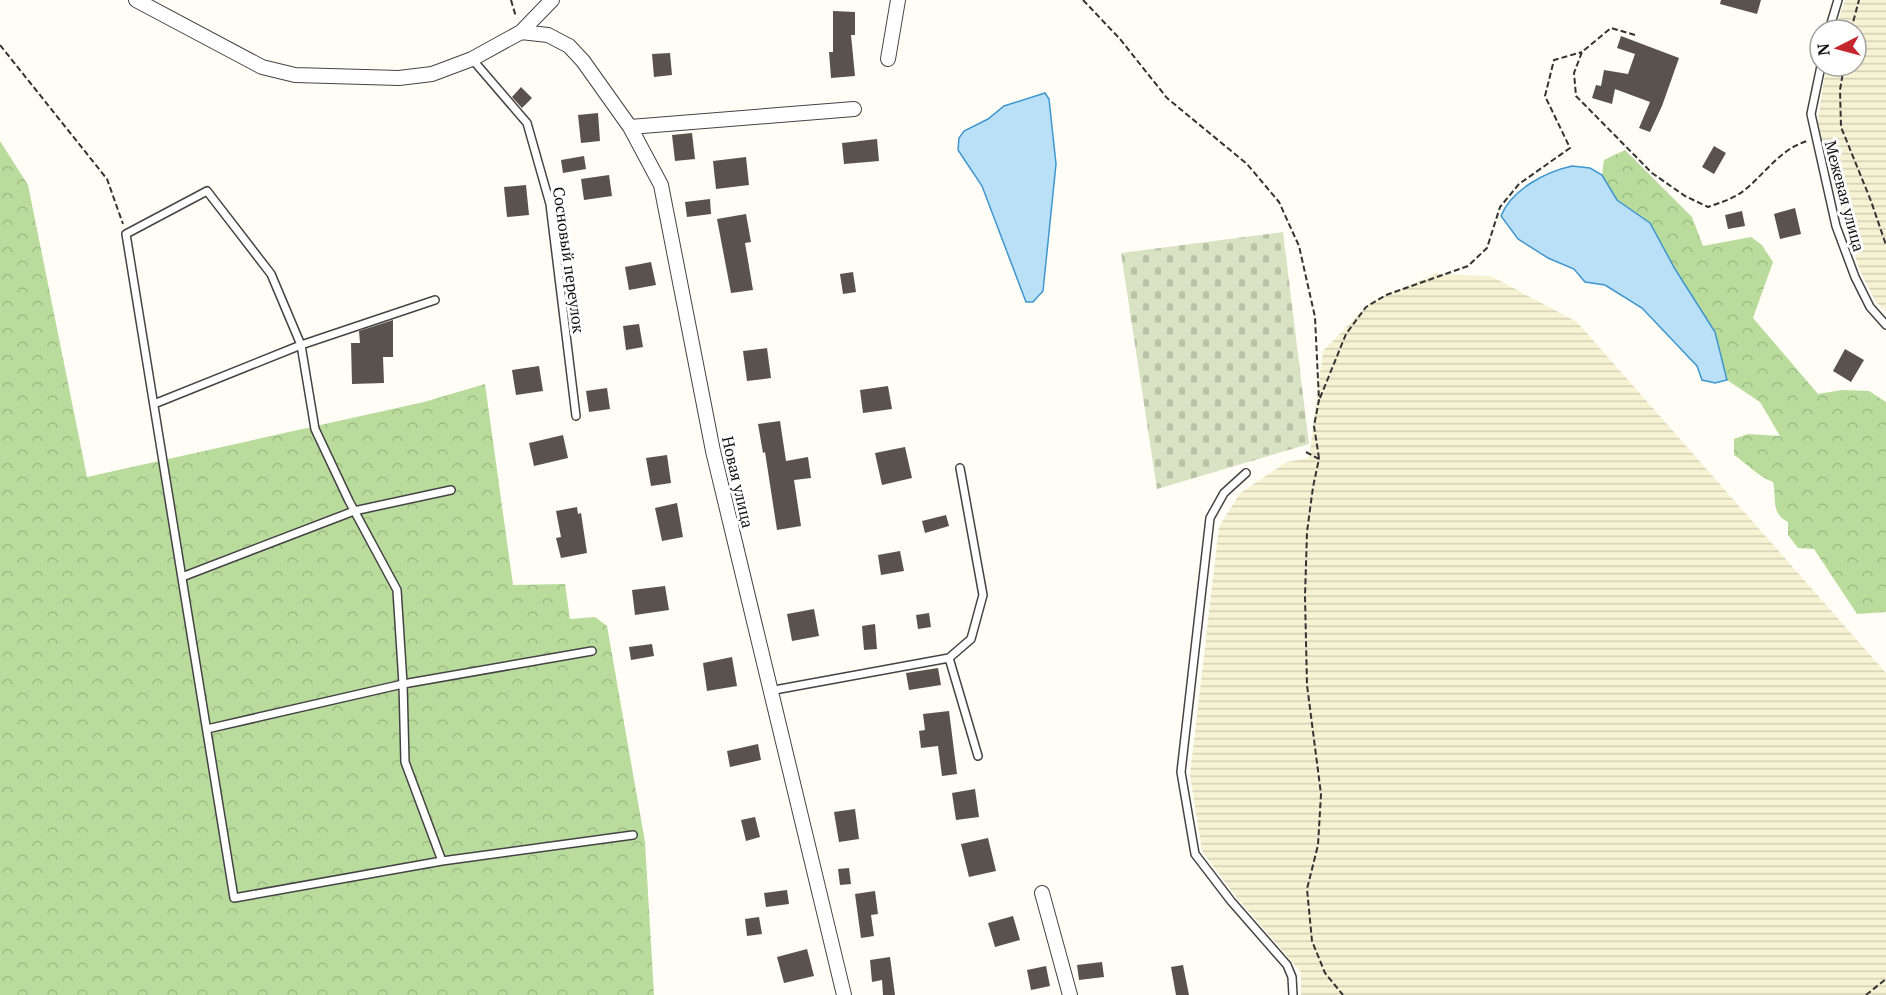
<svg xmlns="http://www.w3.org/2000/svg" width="1886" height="995" viewBox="0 0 1886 995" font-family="'PT Serif',serif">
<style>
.farmland{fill:url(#farmland-rules)}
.forest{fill:url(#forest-crowns)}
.cemetery{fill:url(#cemetery-stones)}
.water{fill:#b9e0f7;stroke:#3f96cf;stroke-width:1.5}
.building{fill:#5a524d}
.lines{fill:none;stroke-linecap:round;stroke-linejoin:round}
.lane-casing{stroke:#444;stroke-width:10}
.street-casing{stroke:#444;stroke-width:16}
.path{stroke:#333;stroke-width:2;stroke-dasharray:6 3;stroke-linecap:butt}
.lane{stroke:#fff;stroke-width:7}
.street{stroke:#fff;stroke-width:14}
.labels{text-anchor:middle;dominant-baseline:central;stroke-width:6;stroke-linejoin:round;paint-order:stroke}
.street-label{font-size:16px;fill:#111;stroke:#fff}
</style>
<defs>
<pattern id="farmland-rules" width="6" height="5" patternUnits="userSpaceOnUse" patternTransform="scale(1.5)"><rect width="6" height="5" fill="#f6f3d4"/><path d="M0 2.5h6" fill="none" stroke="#d2cfb5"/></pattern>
<pattern id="forest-crowns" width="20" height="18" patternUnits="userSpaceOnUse" patternTransform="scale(1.5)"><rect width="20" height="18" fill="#b9dc9c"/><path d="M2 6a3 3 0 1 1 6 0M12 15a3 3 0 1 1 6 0" fill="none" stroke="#9ebc85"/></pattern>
<pattern id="cemetery-stones" width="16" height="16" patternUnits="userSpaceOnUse" patternTransform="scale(1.5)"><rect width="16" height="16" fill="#d9e3c4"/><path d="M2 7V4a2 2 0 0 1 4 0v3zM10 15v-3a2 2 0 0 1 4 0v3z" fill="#b9c2a7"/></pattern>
</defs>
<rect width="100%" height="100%" fill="#fffdf5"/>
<path class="farmland" d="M1845,0H1886V311L1876,302L1860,271L1821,150L1818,121L1826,66H1856V30H1835Z
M1435,274L1491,276L1577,322L1886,673V995H1301V972L1237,898L1202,851L1190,775L1219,527L1240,493L1287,462L1309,458L1323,351L1371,302Z"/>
<path class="forest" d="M0,141L28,185L87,477L424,402L485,384L513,585L565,584L570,619L595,617L607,626L645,842L654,995H0Z
M1625,150L1692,217L1703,246L1751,237L1762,245L1773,262L1753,318L1818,394L1842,390L1869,391L1886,402V612L1857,614L1814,549L1798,548L1788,535V522C1770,513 1777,498 1773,482C1757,476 1748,464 1734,455V439L1748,434L1780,436L1760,402L1727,380L1715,332L1675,269L1650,223L1617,200L1602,175L1604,160Z"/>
<path class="cemetery" d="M1283,232L1309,444L1157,489L1121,253Z"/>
<path class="water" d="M1045,93L1049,99L1056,164L1043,291L1033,302H1026L982,186L958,150L959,138L964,131L988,119L1004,106Z
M1572,166L1590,168L1602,175L1617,200L1650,223L1675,269L1715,332L1727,380L1715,383L1702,380L1697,366L1642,308L1605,285L1585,282L1574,269L1548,258L1518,239L1501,216C1511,190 1545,172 1572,166Z"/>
<path class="building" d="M1721,0H1761L1757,14L1720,4Z
M833,11L855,12V35H851L855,76L831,78L829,52H833Z
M1621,36L1679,58L1662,106L1650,132L1639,128L1650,102L1615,89L1612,104L1592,98L1596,85L1601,86L1604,70L1628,74L1635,54L1617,48Z
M670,53L672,75L654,77L652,54Z
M521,87L532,98L522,108L512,97Z
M598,113L600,141L581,143L578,115Z
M692,133L695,159L675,161L672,135Z
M877,139L879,161L844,164L842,143Z
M1714,146L1726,153L1714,174L1702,167Z
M584,156L586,169L563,173L561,160Z
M746,157L749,185L716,189L713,161Z
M609,175L612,196L584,200L581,179Z
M526,185L529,215L507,217L504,187Z
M710,199L711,214L687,217L685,202Z
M1795,208L1801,234L1780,239L1774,214Z
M1742,211L1745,226L1728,229L1725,215Z
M746,214L751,242L745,243L753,290L731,293L717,219Z
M651,262L656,285L629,290L625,267Z
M853,272L856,292L843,294L840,274Z
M393,320V357H383L384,383L352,384L351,343H360L359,331Z
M639,324L643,347L626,350L623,326Z
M767,348L771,378L747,381L743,351Z
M1845,349L1864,360L1851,382L1833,371Z
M539,366L543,391L516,395L512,370Z
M888,386L892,409L863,413L860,390Z
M607,388L610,409L589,412L586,391Z
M780,421L786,461L808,457L811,478L794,480L801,526L777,530L765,452L763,453L758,424Z
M563,435L568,458L534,466L529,443Z
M905,447L912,478L882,485L875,453Z
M667,455L671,483L651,486L646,458Z
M677,503L683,537L662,541L655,508Z
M577,507L578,514L581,513L587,553L561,558L556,538L561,537L556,511Z
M946,515L949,526L925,533L922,521Z
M900,551L904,571L881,575L878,555Z
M665,586L669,610L635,615L632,590Z
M814,609L819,636L792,641L787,614Z
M929,613L931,627L918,629L916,615Z
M875,624L877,649L864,650L862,626Z
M652,644L654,656L631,660L629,647Z
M732,657L737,686L707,691L703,663Z
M938,668L941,685L909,690L906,673Z
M949,711L957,774L942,776L938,746L921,748L919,731L925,730L923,714Z
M758,744L761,760L730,767L727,751Z
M975,789L979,817L956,820L952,793Z
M855,809L859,839L839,842L834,812Z
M755,817L760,837L746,841L741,820Z
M988,838L996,871L969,877L961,844Z
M849,868L851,884L840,885L838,869Z
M787,890L789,904L766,907L764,893Z
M875,891L878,914L871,915L874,936L861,938L855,894Z
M1013,916L1020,940L995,947L988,923Z
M759,917L762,934L747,936L745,919Z
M807,949L814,976L784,983L777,957Z
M890,957L895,995H883L882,980L872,982L870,960Z
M1102,962L1104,977L1079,980L1077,965Z
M1183,965L1189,995H1176L1171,967Z
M1046,966L1050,986L1031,990L1027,970Z"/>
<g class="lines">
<defs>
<path id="lane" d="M1829,30L1838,0
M472,59L527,123L550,204L576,416
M1821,66L1811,114L1836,226L1855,277L1870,307L1886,325
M154,404L301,345L315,429L349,501L397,590L403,684L405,762L442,861L234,898L126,234L207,191L271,274L301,345L435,300
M1246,473L1224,493L1210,518L1181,772L1195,854L1231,901L1287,965L1292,977L1293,995
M182,577L354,511L451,490
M949,658L978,756
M769,691L949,658L971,639L983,595L960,468
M207,729L403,684L592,651
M442,861L633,835"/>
<path id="street" d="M136,0L262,67L295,75L399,78L432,74L472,59L521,32L552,0
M521,32L548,35L569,46L583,61L630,127L661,185L713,451L844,995
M888,59L898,0
M630,127L854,109
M1042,893L1070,995"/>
</defs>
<use href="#lane" class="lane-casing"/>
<use href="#street" class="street-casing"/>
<path class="path" d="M511,0L516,17
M1083,0L1120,39L1167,98L1247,164L1279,202L1299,246L1315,317L1319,400L1314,426L1319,458
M1851,30L1859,0
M1635,35L1611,28L1582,52L1574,73L1576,96L1652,173L1685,196L1708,207C1722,202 1736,198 1747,188C1767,171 1781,149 1807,141
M0,45L107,179L123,224
M1844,66L1840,90L1841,127L1871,201L1886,245
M1320,398L1346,334L1366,307L1386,295L1468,266L1487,248L1500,207L1519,184L1570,148L1545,96L1554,60L1582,52
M1306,452L1319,459L1313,487L1307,532L1305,596L1307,685L1321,794L1318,845L1307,889L1312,941L1325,973L1343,995
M1866,995L1886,979"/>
<use href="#lane" class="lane"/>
<use href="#street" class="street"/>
</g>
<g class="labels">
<g class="street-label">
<text transform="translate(1845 196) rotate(75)">Межевая улица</text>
<text transform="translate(569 260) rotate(82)">Сосновый переулок</text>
<text transform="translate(738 482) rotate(77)">Новая улица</text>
</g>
</g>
<g transform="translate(1838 48) rotate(264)"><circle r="28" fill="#ffffff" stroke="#a0a0a0" stroke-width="1.5"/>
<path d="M0-4.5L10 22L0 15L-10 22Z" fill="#c4262e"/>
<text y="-9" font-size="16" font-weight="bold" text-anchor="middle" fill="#111111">N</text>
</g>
</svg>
